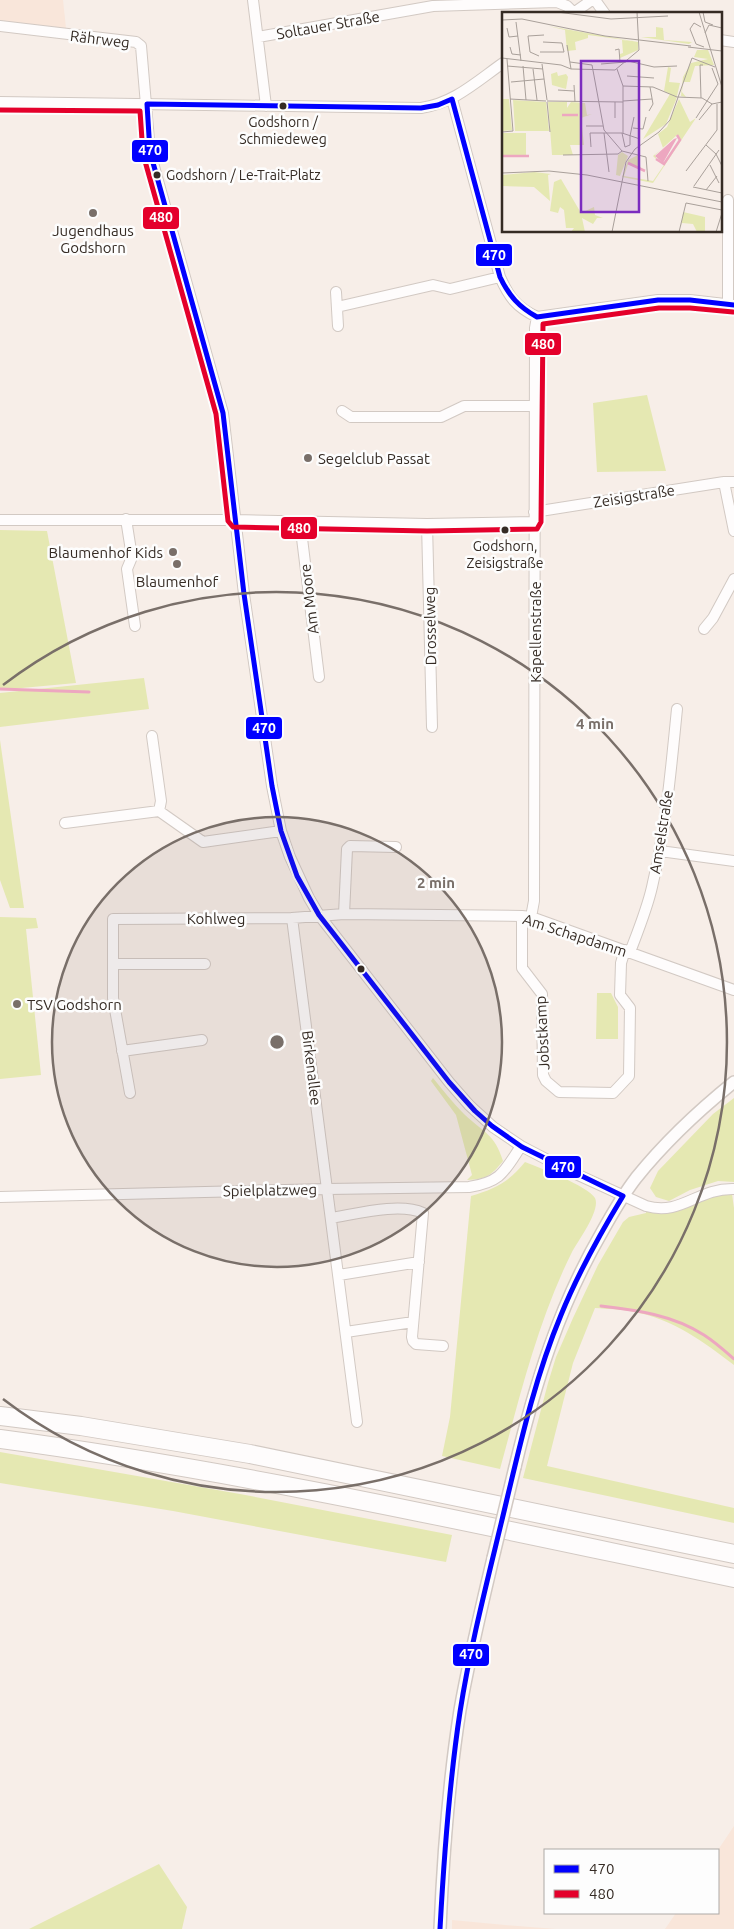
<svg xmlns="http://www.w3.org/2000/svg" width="734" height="1929" viewBox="0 0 734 1929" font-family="Ubuntu,sans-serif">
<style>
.built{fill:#f9e6da}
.green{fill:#e5e8b2}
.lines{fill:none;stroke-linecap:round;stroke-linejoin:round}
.stream{stroke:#eda7c0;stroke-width:3}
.minor-casing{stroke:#d2c9c3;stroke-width:12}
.tertiary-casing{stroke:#d2c9c3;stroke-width:14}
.motorway-casing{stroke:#d2c9c3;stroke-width:20}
.minor{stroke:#fefcfc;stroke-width:10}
.tertiary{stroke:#fefcfc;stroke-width:11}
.motorway{stroke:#fefcfc;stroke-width:18}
.tertiary-bridge-casing{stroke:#d2c9c3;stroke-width:14;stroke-linecap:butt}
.tertiary-bridge{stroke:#fefcfc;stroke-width:11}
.bus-1-casing{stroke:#fdfdfd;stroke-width:9}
.bus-2-casing{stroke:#fdfdfd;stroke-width:9}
.bus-1{stroke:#00f;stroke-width:5}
.bus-2{stroke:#e4002b;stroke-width:5}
.ring{fill:none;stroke:#796f69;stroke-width:2.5}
.bus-dot{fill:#352b24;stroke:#fdfdfd;stroke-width:2}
.poi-dot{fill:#796f69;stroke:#fdfdfd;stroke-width:2}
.labels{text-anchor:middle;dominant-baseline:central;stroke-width:5;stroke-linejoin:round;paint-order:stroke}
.bus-label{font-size:14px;fill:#352b24;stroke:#fdfdfd}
.street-label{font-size:15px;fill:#352b24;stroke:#fdfdfd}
.poi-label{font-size:15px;fill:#352b24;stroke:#fdfdfd}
.inset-river{fill:none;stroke:#eda7c0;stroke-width:2.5}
.inset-road{fill:none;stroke:#a9a09a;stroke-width:1}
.view{fill:#7b2cbf;fill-opacity:0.15;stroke:#7b2cbf;stroke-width:2.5}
.inset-edge{fill:none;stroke:#352b24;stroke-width:2.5}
.centre{fill:#796f69;stroke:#fdfdfd;stroke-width:2.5}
.ring-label{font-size:15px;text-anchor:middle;font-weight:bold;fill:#796f69;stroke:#fdfdfd;stroke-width:5;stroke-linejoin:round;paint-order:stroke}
.line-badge{stroke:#fdfdfd;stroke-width:2}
.badge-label{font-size:14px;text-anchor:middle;font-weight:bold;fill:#fff}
</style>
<rect width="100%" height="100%" fill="#f7eee8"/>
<path class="built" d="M0,0H63L66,28L0,21Z
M734,1826V1929H665L676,1913H718V1850Z
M452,1920L505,1925L556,1929H452Z"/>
<path class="green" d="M647,395L666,471L597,472L593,403Z
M0,530L47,531L76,683L0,690Z
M144,678L149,709L0,727V693Z
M0,739V740L24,908H10L0,880Z
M0,917L36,918L38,928L26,929L41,1075L0,1079Z
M597,993H611L618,1007V1039H596Z
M433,1078C443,1090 453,1103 464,1114C483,1132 495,1134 503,1161C491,1176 486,1179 467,1180L472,1175L456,1115L431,1081Z
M734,1098V1182L718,1181L690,1190L669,1201L656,1197L650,1188L658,1171L713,1114Z
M525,1162C540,1168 588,1186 595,1198C601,1210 578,1241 572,1252C538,1320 520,1396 500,1469L442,1456L450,1417L471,1196C495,1189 509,1182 525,1162Z
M715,1194H732L734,1208V1365C704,1342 673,1319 634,1312C622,1309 608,1309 595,1308L573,1363L547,1466L734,1508V1523L523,1478L548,1383L556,1357L573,1318L598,1265L623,1222L629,1217L646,1213V1210C674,1219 691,1206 715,1194Z
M0,1452L240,1494L452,1535L446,1562L173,1511L0,1483Z
M159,1864L187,1907L182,1929H29Z"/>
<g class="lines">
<path class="stream" d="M0,689L89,692
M601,1306C636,1310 673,1315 704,1335C715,1342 725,1351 734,1359"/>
<defs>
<path id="minor" d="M253,0L266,106
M595,0L605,14
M572,14L592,0
M0,26L136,42L141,46L150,152L223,413L244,594L272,786L281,831L290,857L309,898L319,915L449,1082L469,1105L493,1127L521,1146L565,1169L646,1206C682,1216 697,1188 734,1189
M258,37L433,6L557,2L567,6L574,13
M720,40L734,42
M452,99L500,277C509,297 516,307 537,317
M0,102L421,108C454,103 476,82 503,63
M336,292L338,326
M728,304V200
M337,307L433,285L450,289L500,277
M537,317L658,300H690L734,305
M342,411L351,417H441L464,406H535
M724,482L734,531
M534,512L724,482H734
M126,519L132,557L127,569L135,626
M0,520H235L427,524L534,522
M300,522L319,677
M427,524L432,727
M704,629L713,618L734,579
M152,736L161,801L159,811
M65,823L159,811L203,842L281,831
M660,851L734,861
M344,914L347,849L350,846L396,847
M522,916V968L542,994L543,1075L546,1081L559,1092L613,1093L629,1076L630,1008L620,995L621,963L625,950
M531,917L534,901L535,328L537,317
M292,918L357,1422
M630,952C638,931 647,909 652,887C666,828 671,769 677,709
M113,964H205
M122,1051L202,1040
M130,1093L113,998V919L292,918L344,914L522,916L531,917L734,990
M0,1197L327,1189L469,1187C501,1182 504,1172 521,1146
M331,1218C356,1214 400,1202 423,1213L412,1337L413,1341L416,1344L443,1346
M339,1275L419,1262
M346,1332L413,1322"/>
<path id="tertiary" d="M515,1467C535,1384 559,1306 602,1232C612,1214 623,1195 636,1178C665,1142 698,1111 734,1082
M440,1929C443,1858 449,1780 460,1710C469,1659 481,1609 493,1558"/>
<path id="motorway" d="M0,1416L81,1426L250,1454L734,1554
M0,1439C247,1472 490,1527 734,1578"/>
</defs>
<use href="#minor" class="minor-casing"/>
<use href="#tertiary" class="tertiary-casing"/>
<use href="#motorway" class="motorway-casing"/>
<use href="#minor" class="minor"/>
<use href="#tertiary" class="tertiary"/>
<use href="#motorway" class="motorway"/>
<defs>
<path id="tertiary-bridge" d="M493,1558L515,1467"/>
</defs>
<use href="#tertiary-bridge" class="tertiary-bridge-casing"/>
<use href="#tertiary-bridge" class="tertiary-bridge"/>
<defs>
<path id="bus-1" d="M440,1929C444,1856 449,1784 460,1712C470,1648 486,1586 501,1524C518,1454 533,1382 561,1315C578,1273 600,1234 623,1196L522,1147L492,1126L475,1111L449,1082L319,915L297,876L281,831L272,786L244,594L223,413L150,152L147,104L421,108L438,105L452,99L500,277C509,296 519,307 537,317L658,300H690L734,305"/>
<path id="bus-2" d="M0,110L140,111L143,154L216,414L228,521L233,527L427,531L537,529L541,522L543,324L659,308H690L733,312"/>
</defs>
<use href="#bus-1" class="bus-1-casing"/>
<use href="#bus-2" class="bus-2-casing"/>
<use href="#bus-1" class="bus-1"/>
<use href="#bus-2" class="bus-2"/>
</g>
<circle cx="277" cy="1042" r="225" fill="#796f69" fill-opacity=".12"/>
<g class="ring">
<circle cx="277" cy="1042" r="225"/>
<path d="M3 685A450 450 0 1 1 3 1399"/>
</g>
<g class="bus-dot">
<circle cx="283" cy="106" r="4.5"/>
<circle cx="157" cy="175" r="4.5"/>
<circle cx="505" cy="530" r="4.5"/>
<circle cx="361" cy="969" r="4.5"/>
</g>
<g class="poi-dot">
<circle cx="93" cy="213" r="5"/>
<circle cx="308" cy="458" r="5"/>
<circle cx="173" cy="552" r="5"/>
<circle cx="177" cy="564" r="5"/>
<circle cx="17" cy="1004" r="5"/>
</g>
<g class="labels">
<g class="bus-label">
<text x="283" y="122">Godshorn /<tspan x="283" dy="17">Schmiedeweg</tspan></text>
<text x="166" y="175" text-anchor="start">Godshorn / Le-Trait-Platz</text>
<text x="505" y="546">Godshorn,<tspan x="505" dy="17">Zeisigstraße</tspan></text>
</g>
<g class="street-label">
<text transform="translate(328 25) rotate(-10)">Soltauer Straße</text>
<text transform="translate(100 39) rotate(7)">Rährweg</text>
<text transform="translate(634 496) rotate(-9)">Zeisigstraße</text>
<text transform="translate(309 599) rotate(-97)">Am Moore</text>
<text transform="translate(430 626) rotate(-91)">Drosselweg</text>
<text transform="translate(535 632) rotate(-90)">Kapellenstraße</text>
<text transform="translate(661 832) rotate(-81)">Amselstraße</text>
<text x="216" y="918">Kohlweg</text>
<text transform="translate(575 935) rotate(18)">Am Schapdamm</text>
<text transform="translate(542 1033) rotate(-93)">Jobstkamp</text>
<text transform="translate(312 1068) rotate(83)">Birkenallee</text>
<text transform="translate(270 1190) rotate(-1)">Spielplatzweg</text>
</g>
<g class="poi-label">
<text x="93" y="230">Jugendhaus<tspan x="93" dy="17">Godshorn</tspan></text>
<text x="318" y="458" text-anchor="start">Segelclub Passat</text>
<text x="163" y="552" text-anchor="end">Blaumenhof Kids</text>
<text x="177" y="581">Blaumenhof</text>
<text x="27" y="1004" text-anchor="start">TSV Godshorn</text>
</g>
</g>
<g transform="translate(502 12)">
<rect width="220" height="220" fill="#f7eee8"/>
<path d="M46,14L136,30V38L118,46V42L121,41L120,28L131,29L86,23V26L73,30L74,38L65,39L63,18ZM154,15L161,16L162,28L190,30L187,32L139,25H154ZM195,38H206L212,53L193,54L188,70H181L180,80L184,85L179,84L181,65L189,51L206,47L192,45ZM166,55L169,56L167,70L178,71L174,88L164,112L141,127L168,82L162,79ZM55,60L56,64L64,62L66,65L64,77L50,73L49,62ZM0,87H7L10,118L0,119ZM177,87L188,110L194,106L151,171L120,165L126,148L136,143L139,158L126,152L122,164L151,169L179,128L175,123L153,143L155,148L151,144L161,136L156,122L165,115ZM11,88L44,90L47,119H13ZM46,90H65V96L69,90L83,91L85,103L90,102L79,106L82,133H68L71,143H50ZM0,121H24V143L0,144ZM120,140L126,144L118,164L114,163L116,143ZM32,160L49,162L46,163L48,189L32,175L0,174V163ZM59,167L79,201L92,195L93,203L101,206H95L91,212L80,206L83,220H69L72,216H64L62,198L58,195L56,201L48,199L52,170ZM181,200L203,205V220H195L191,212L180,211L179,215Z" fill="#e5e8b2"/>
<path d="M175,126L161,151L153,144L172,127Z" fill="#eda7c0"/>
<path class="inset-river" d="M60,103H76M0,144H27M154,147L162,152L178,128L175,123M126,151L143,159"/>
<path class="inset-road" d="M55,0L109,7L166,4M197,0L220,75M201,0L203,10L211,13M0,8L20,7L103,24L189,34M14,10L19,49M199,15L192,11L188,17L194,32L202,35M5,16L7,25L16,24M203,21L207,13L220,16M65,33L69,57M8,35L10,42L19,43M186,35L220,39M113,38L117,37L118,50M38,40H62L60,31L41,30M37,44L28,40L26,24L42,23M0,46L59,53L69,57L113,58L137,38L135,0M190,46L213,55M126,49L152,55L175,54M68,50L90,53L102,118L120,139L144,145L146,169M40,52L45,88M99,52L124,50M5,54L41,57M21,54L24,88M31,57L35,88M115,57L121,74V121M125,64L152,66M9,70L42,67M72,73L73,90M121,74L151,75L175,85L200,86L210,92L220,90M56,78L72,79M199,86L198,53H201M8,87L44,89M45,89L121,90M121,89L150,87M45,90L48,120M113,90V106M147,99L151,92L148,75M194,106L216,72L210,56M197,108L210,92M84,114H101M131,116L141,117L144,105M0,120L11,119L5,47M102,121L107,160M120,121L123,135L128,133V124M128,124L132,105M204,133L214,142L220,154M89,135L88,121H120L138,127M61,143L116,142L120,139M208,153L217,171M184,159L215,118V92M0,161L47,159L85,163L220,190M192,174L217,138M191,175L220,181M204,178L215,164M110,220L124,150L133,137L157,120L168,108L190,46M177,220L184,191L220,198M214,220L220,201"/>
<path class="view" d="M79,49H137V200H79Z"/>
<rect width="220" height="220" class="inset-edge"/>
</g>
<circle cx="277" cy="1042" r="8" class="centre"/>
<g class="ring-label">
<text x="595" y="729">4 min</text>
<text x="436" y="888">2 min</text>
</g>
<g class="line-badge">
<rect x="131" y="139" width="38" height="24" rx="5" fill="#00f"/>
<rect x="142" y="206" width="38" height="24" rx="5" fill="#e4002b"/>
<rect x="475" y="243" width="38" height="24" rx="5" fill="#00f"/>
<rect x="524" y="332" width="38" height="24" rx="5" fill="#e4002b"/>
<rect x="280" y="516" width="38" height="24" rx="5" fill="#e4002b"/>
<rect x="245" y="716" width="38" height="24" rx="5" fill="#00f"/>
<rect x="544" y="1155" width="38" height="24" rx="5" fill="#00f"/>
<rect x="452" y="1643" width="38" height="24" rx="5" fill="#00f"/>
</g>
<g class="badge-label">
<text x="150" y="155">470</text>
<text x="161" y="222">480</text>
<text x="494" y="260">470</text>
<text x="543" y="349">480</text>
<text x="299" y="533">480</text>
<text x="264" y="733">470</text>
<text x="563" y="1172">470</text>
<text x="471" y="1659">470</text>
</g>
<rect x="544" y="1849" width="175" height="65" fill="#fdfdfd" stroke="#ada9a6"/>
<rect x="554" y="1865" width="25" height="8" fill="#0000ff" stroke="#ada9a6"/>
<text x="589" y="1874" font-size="15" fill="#352b24">470</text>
<rect x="554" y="1890" width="25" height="8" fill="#e4002b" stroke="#ada9a6"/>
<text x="589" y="1899" font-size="15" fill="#352b24">480</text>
</svg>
